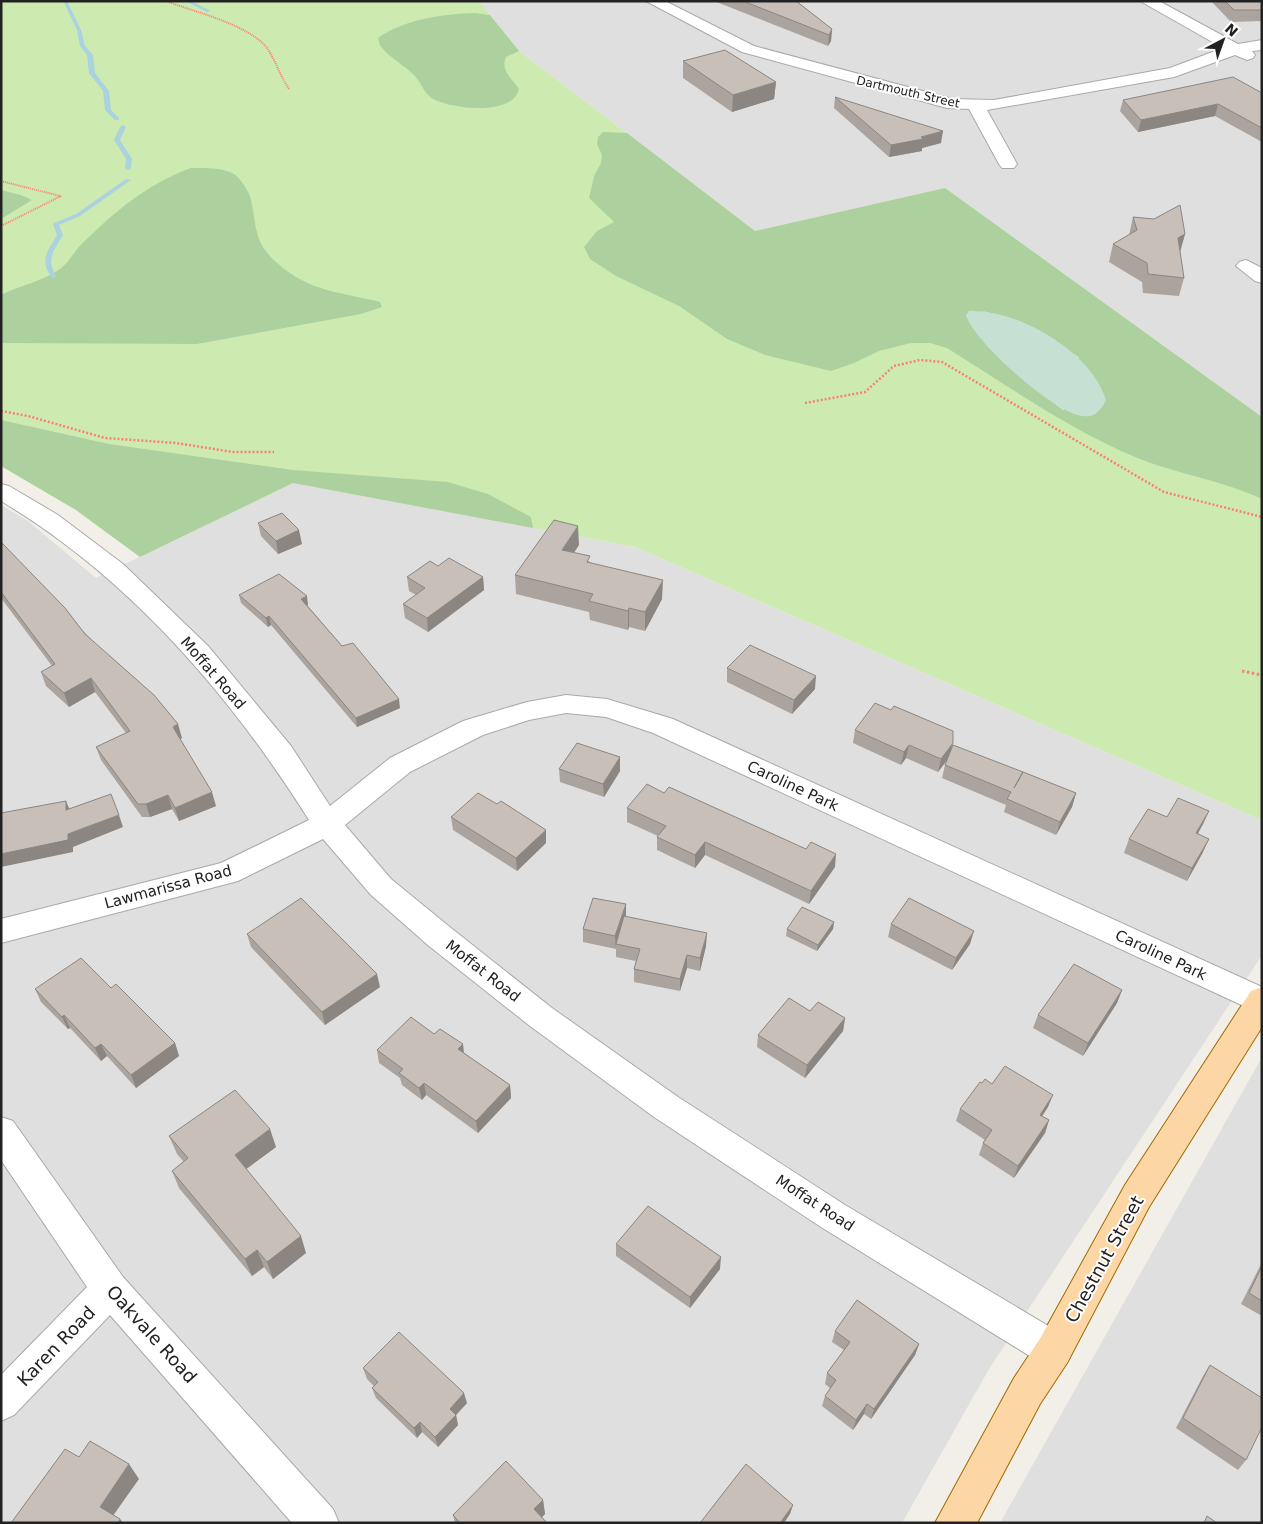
<svg xmlns="http://www.w3.org/2000/svg" width="1263" height="1524" viewBox="0 0 1263 1524" font-family="'DejaVu Sans',sans-serif">
<style>
.residential{fill:#e0dfdf}
.grass{fill:#cdebb0}
.forest{fill:#add19e;fill-rule:evenodd}
.wetland{fill:#c6e0d4}
.lines{fill:none;stroke-linecap:round;stroke-linejoin:round}
.stream{fill:#aad3df;fill-rule:evenodd}
.minor-casing{stroke:#a9a9a9;stroke-width:2}
.major-casing{stroke:#a06b00;stroke-width:2}
.path-far2{stroke:#fa8072;stroke-width:2;stroke-dasharray:1 1;stroke-linecap:butt}
.path-far1{stroke:#fa8072;stroke-width:2.5;stroke-dasharray:2 2;stroke-linecap:butt}
.path{stroke:#fa8072;stroke-width:3;stroke-dasharray:2.5 2.5;stroke-linecap:butt}
.minor{fill:#fff;fill-rule:evenodd}
.major{fill:#fcd6a4;fill-rule:evenodd}
.wall{fill:#aba49e}
.shaded-wall{fill:#8b8681}
.building{fill:#c7bfb8;stroke:#8b8681}
.labels{text-anchor:middle;dominant-baseline:central;stroke-width:4;stroke-linejoin:round;paint-order:stroke}
.far-street-label{font-size:12px;fill:#222;stroke:#fff}
.street-label{font-size:15px;fill:#222;stroke:#fff}
.near-street-label{font-size:18px;fill:#222;stroke:#fff}
</style>
<rect width="100%" height="100%" fill="#f2efe9"/>
<path class="residential" d="M479,1H1262V417L945,188L755,231L519,51Z
M293,483L635,547L1262,820V955L989,1369L902,1523H1V505L28,521L96,578Z
M1262,1057V1523H1000Z"/>
<path class="grass" d="M1,1H479L519,51L755,231L945,188L1262,417V820L635,547L293,483L140,557L76,510L1,466Z"/>
<path class="forest" d="M475,13L490,15L519,51L506,57C500,71 512,78 519,89C513,116 454,109 435,100C425,95 423,87 418,80C408,66 389,59 380,45C379,43 379,40 378,38C405,19 443,14 475,13Z
M603,132L627,133L755,231L945,188L1262,417V499C1221,480 1176,474 1135,457C1068,429 1008,386 947,348L930,343H911L879,351L854,363L831,371L765,355L727,339L679,306L616,276L590,259L584,247L597,231L614,222L589,198L594,176L601,163L602,155L597,144L598,137ZM983,311L1020,321L1079,357L1064,411L1020,376L992,350Z
M191,168C204,168 219,167 232,173C238,175 248,190 250,196C257,222 252,241 276,262C311,293 338,291 380,302L382,307L361,314L197,344L1,343V295C20,285 45,281 61,268C69,262 72,255 78,248C110,215 148,183 191,168Z
M1,190L21,195L32,200L1,219Z
M1,420L109,444L229,461L293,470L448,482L488,494L531,517L533,528L293,483L140,557L76,510L1,466Z"/>
<path class="wetland" d="M969,311C1018,309 1092,352 1106,400C1101,410 1095,418 1083,416C1055,414 973,341 966,315Z"/>
<g class="lines">
<path class="stream" d="M65,1H70L68,3L81,30L85,46L93,55L95,73L109,91L111,110L119,118V120H115L105,110L103,91L89,73L87,55L80,46L77,30L64,3Z
M185,1H191L211,11L207,12Z
M123,125L126,127L120,140L132,159L131,168L128,170L125,168L126,159L114,140L120,127Z
M126,179L131,180L80,216L59,225L63,235C54,251 45,259 57,277L52,278C39,260 47,252 57,235L53,224L54,223L76,214Z"/>
<defs>
<path id="minor" d="M646,1H665L754,46L953,99L994,100L1170,68L1223,48L1140,1H1159L1238,44L1262,40V50L1252,51L1255,55L1253,58L1247,60L1235,55L1174,77L987,110L1017,164L1014,168H1002L999,164L969,109L947,108L742,52Z
M1246,260L1262,268V283L1255,281L1236,266L1239,262Z
M1,484L9,486L58,515L123,564L208,646L291,746L330,806L390,758L463,721L527,702L566,695L607,699L673,719L1262,987L1261,1014L653,733L606,717L566,713L529,720L483,735L410,772L345,825L391,879L451,928L552,1008L678,1097L845,1205L1067,1337L1073,1350L1067,1363L1054,1368L1041,1363L821,1227L654,1117L530,1026L429,946L371,895L323,839L238,881L1,943V919L221,863L309,820C230,695 130,578 1,501Z
M1,1117L13,1121L123,1277L333,1509L339,1523H292L110,1315L14,1415L1,1421V1375L87,1287L1,1160Z"/>
<path id="major" d="M1262,987V1027L1149,1207L1067,1363L1040,1404L977,1523H935L1014,1378L1041,1337L1125,1185L1251,991Z"/>
</defs>
<use href="#minor" class="minor-casing"/>
<use href="#major" class="major-casing"/>
<path class="path-far2" d="M166,1C194,12 248,24 267,48C276,61 280,76 289,89
M1,181L60,196
M1,226L61,196"/>
<path class="path-far1" d="M805,403L865,392L894,366L920,360L942,362L1164,492L1262,517
M1,411L28,416L105,438L176,443L233,452H274"/>
<path class="path" d="M1242,671L1262,675"/>
<use href="#minor" class="minor"/>
<use href="#major" class="major"/>
</g>
<path class="wall" d="M714,1H796L832,29L831,41L828,46Z
M1211,1H1262V21L1231,22Z
M683,61L776,82L774,99L732,112L683,78Z
M1262,93V142L1215,116L1138,132L1120,111L1123,100Z
M835,97L941,143L922,148V151L889,157L834,108Z
M1133,217L1185,234L1180,251L1184,278L1179,296L1143,293L1142,282L1109,262L1113,244L1129,235Z
M258,523L302,544L278,554L261,536Z
M1,542L182,738L180,739L216,806L179,821L172,809L150,817H142L101,760L96,747L126,733L95,692L69,707L46,686L41,672L52,666L1,598Z
M579,545L574,553L590,562L662,599L645,631L629,627L628,630L590,620L589,612L516,594L515,575Z
M438,566L483,577L484,590L428,632L405,618L403,604L416,595L409,591L407,577Z
M239,595L308,605H307L342,646L400,708L357,727L271,625L268,627L241,603Z
M727,668L815,689L792,714L727,682Z
M855,730L951,751L1023,772L1076,793L1072,807L1056,835L1004,812L1006,805L942,778L945,765L948,759L938,772L906,758L901,765L853,743Z
M620,757V771L604,797L560,782L559,769Z
M664,793L835,867L809,904L705,855L695,868L657,850V837L658,836L627,822V808Z
M497,804L546,843L517,871L453,830L451,817Z
M1209,811L1203,824L1198,834L1203,852L1187,881L1124,853L1129,839L1167,817Z
M626,904V917L706,946L700,971L687,968L680,991L634,982V969L636,961L616,957V948V949L583,942V929Z
M834,922L833,929L817,951L786,936L787,929Z
M891,924L970,944L952,970L888,937Z
M247,934L380,987L325,1025L251,947Z
M111,988L175,1043L179,1056L136,1088L107,1056L101,1061L70,1028L68,1029L41,1002L35,989Z
M1122,990L1117,1003L1083,1056L1033,1028L1038,1015Z
M810,1011L845,1018L843,1031L805,1078L757,1047L758,1035Z
M434,1034L463,1044L464,1053L510,1085L511,1098L478,1133L426,1095L422,1100L402,1085L400,1078L379,1063L377,1050Z
M992,1084L1048,1107L1042,1116L1049,1120L1045,1133L1014,1178L979,1155L983,1143L985,1140L956,1121L960,1109Z
M169,1136L276,1147L246,1169L306,1253L273,1279L264,1267L252,1276L179,1188L172,1171L184,1162L177,1154Z
M616,1244L720,1269L690,1308L616,1256Z
M1262,1262V1316L1241,1304Z
M835,1331L919,1344L915,1355L871,1419L864,1414L853,1430L822,1406L825,1396L830,1388L825,1384L827,1373L844,1350L832,1342Z
M1210,1365L1246,1460L1238,1470L1176,1428L1203,1376Z
M363,1368L467,1403L456,1415L458,1425L438,1447L422,1432L417,1438L376,1398L372,1388L374,1386L367,1379Z
M543,1500L545,1514L542,1517L547,1523H455L453,1515Z"/>
<path class="shaded-wall" d="M832,29L831,41L828,46L829,35Z
M776,82L774,99L732,112L733,95Z
M1218,104L1215,116L1138,132L1141,120Z
M943,131L941,143L922,148V151L889,157L891,145Z
M1185,234L1180,252L1178,238Z
M578,526L579,545L562,569V550Z
M299,530L302,544L278,554L276,541Z
M483,577L484,590L428,632L427,618Z
M663,580L662,599L645,631V612Z
M307,596L308,605L303,608L301,599Z
M629,608V627L628,630V611Z
M269,616L271,625L268,627L266,618Z
M816,676L815,689L792,714L794,700Z
M91,678L95,692L69,707L64,693Z
M399,699L400,708L357,727L356,718Z
M178,724L182,738L177,740L173,727Z
M953,743L950,756L938,772L941,759Z
M909,745L906,758L901,765L904,752Z
M620,757V771L604,797L603,784Z
M212,792L216,806L179,821L175,808Z
M1076,793L1072,807L1056,835L1060,822Z
M168,795L172,809L150,817L146,804Z
M66,801L71,813L66,810Z
M1209,811L1203,824L1190,846L1196,833Z
M119,815L123,827L73,847V852L1,867V854L68,834Z
M546,830V843L517,871L516,858Z
M1209,839L1203,852L1187,881L1192,868Z
M705,842V855L695,868V855Z
M836,854L835,867L809,904L811,891Z
M626,904V917L616,944V949L615,936Z
M834,922L833,929L817,951L818,945Z
M974,931L970,944L952,970L956,958Z
M707,933L706,946L700,971V958Z
M687,955V968L680,991V979Z
M377,974L380,987L325,1025L322,1012Z
M1122,990L1117,1003L1083,1056L1088,1043Z
M64,1015L70,1028L68,1029L62,1017Z
M845,1018L843,1031L805,1078L807,1065Z
M175,1043L179,1056L136,1088L131,1075Z
M101,1044L107,1056L101,1061L95,1048Z
M463,1044L464,1057L458,1049Z
M424,1083L426,1095L422,1100L419,1088Z
M510,1085L511,1098L478,1133L476,1121Z
M1053,1095L1048,1107L1035,1127L1040,1115Z
M1049,1120L1045,1133L1014,1178L1018,1166Z
M270,1129L276,1147L241,1173L235,1155Z
M301,1236L306,1253L273,1279L267,1262Z
M257,1250L264,1267L252,1276L245,1259Z
M721,1257L720,1269L690,1308V1297Z
M919,1344L915,1355L871,1419L874,1409Z
M464,1393L467,1403L456,1415L458,1425L438,1447L435,1437L450,1409Z
M867,1404L864,1414L853,1430L856,1420Z
M420,1422L422,1432L417,1438L414,1428Z
M129,1464L139,1479L110,1520L100,1507Z
M543,1500L545,1514L536,1523L534,1509Z
M793,1505L790,1514L784,1523H780Z
M120,1519L123,1523H118Z"/>
<path class="building" d="M743,1H796L832,29L829,35Z
M1225,1H1262V10H1234Z
M725,50L776,82L733,95L683,61Z
M1233,77L1262,93V128L1218,104L1141,120L1123,100Z
M835,97L943,131L921,137L923,139L891,145Z
M1180,205L1185,234L1178,238L1184,278L1148,274L1147,263L1113,244L1137,230L1133,217L1154,219Z
M282,513L299,530L276,541L258,523Z
M554,520L578,526L562,550L590,556L587,562L663,580L645,612L629,608L628,611L589,601L593,594L515,575Z
M1,542L65,608L85,634L154,695L178,724L173,727L212,792L175,808L168,795L146,804H138L96,747L130,731L91,678L64,693L41,672L55,664L1,592Z
M449,558L483,577L427,618L403,604L425,588L407,577L430,561L438,566Z
M279,574L307,596L301,599L342,646L353,643L399,699L356,718L269,616L266,618L239,595Z
M750,645L816,676L794,700L727,668Z
M875,703L891,710L894,706L953,731V743L941,759L909,745L904,752L855,730Z
M577,743L620,757L603,784L559,769Z
M953,745L1023,772L1014,788L1023,772L1076,793L1060,822L1007,799L1011,792L945,765Z
M647,784L664,793L669,787L806,849L811,842L836,854L811,891L705,842L695,855L657,837L666,826L627,808Z
M478,793L497,804L501,801L546,830L516,858L451,817Z
M111,794L119,815L68,834V840L1,854V813L66,801V810Z
M1178,798L1209,811L1196,833L1209,839L1192,868L1129,839L1148,809L1167,817Z
M301,898L377,974L322,1012L247,934Z
M593,898L626,904L615,936L583,929Z
M909,898L974,931L956,958L891,924Z
M802,907L834,922L818,945L787,929Z
M624,916L707,933L700,958L687,955L680,979L634,969L640,949L616,944Z
M81,958L111,988L116,984L175,1043L131,1075L101,1044L95,1048L64,1015L62,1017L35,989Z
M1074,964L1122,990L1088,1043L1038,1015Z
M789,998L810,1011L818,1002L845,1018L807,1065L758,1035Z
M411,1017L434,1034L440,1029L463,1044L458,1049L510,1085L476,1121L424,1083L419,1088L399,1073L403,1069L377,1050Z
M1005,1066L1053,1095L1040,1115L1049,1120L1018,1166L983,1143L992,1130L960,1109L980,1082L982,1083L985,1079L992,1084Z
M235,1090L270,1129L235,1155L301,1236L267,1262L257,1250L245,1259L172,1171L188,1158L169,1136Z
M648,1206L721,1257L690,1297L616,1244Z
M1262,1266V1301L1249,1293Z
M857,1300L919,1344L874,1409L867,1404L856,1420L825,1396L836,1380L827,1373L850,1342L835,1331Z
M399,1332L464,1393L450,1409L456,1415L435,1437L420,1422L414,1428L372,1388L378,1382L363,1368Z
M1210,1365L1262,1398V1427L1246,1460L1183,1418Z
M90,1441L129,1464L100,1507L120,1519L118,1523H11L65,1449L79,1457Z
M506,1461L543,1500L534,1509L547,1523H460L453,1515Z
M746,1464L793,1505L780,1523H700Z
M1207,1516L1217,1523H1204Z"/>
<g class="labels">
<g class="far-street-label">
<text transform="translate(908 92) rotate(13)">Dartmouth Street</text>
</g>
<g class="street-label">
<text transform="translate(213 673) rotate(49)">Moffat Road</text>
<text transform="translate(793 786) rotate(25)">Caroline Park</text>
<text transform="translate(168 887) rotate(-15)">Lawmarissa Road</text>
<text transform="translate(1161 955) rotate(25)">Caroline Park</text>
<text transform="translate(483 971) rotate(38)">Moffat Road</text>
<text transform="translate(815 1203) rotate(33)">Moffat Road</text>
</g>
<g class="near-street-label">
<text transform="translate(1104 1259) rotate(-61)">Chestnut Street</text>
<text transform="translate(152 1334) rotate(48)">Oakvale Road</text>
<text transform="translate(56 1346) rotate(-46)">Karen Road</text>
</g>
</g>
<rect width="1263" height="1524" fill="none" stroke="#222222" stroke-width="5"/>
<g transform="translate(1223 40) rotate(41)" stroke="#ffffff" stroke-width="4" paint-order="stroke">
<path d="M0-4L9 19L0 12L-9 19Z" fill="#222222"/>
<text y="-8" font-size="14" font-weight="bold" text-anchor="middle" fill="#222222">N</text>
</g>
</svg>
